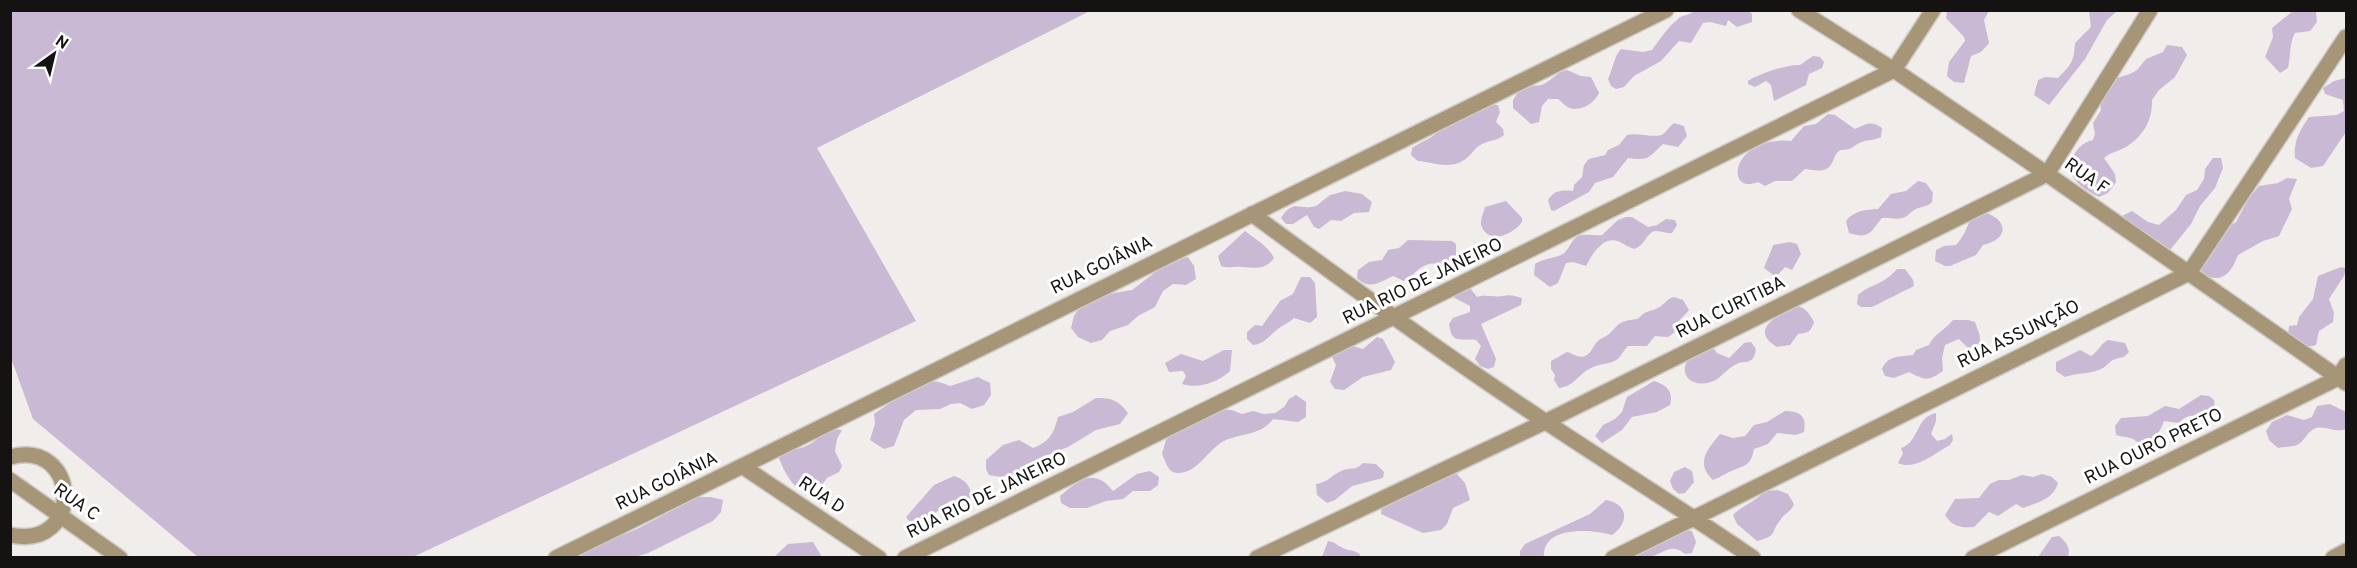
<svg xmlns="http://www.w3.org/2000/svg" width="2357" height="568" viewBox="0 0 2357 568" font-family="Overpass,sans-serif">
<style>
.forest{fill:#cab9d4}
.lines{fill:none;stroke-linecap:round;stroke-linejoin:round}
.minor-casing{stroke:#cdcac7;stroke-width:18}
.tertiary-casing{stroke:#cdcac7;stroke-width:18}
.minor{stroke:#a79578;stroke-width:15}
.tertiary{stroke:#a79578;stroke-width:15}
.labels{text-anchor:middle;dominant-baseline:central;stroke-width:6;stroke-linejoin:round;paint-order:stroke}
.street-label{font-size:18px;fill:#141312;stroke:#fff}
</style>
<rect width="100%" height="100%" fill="#f0edea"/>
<path class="forest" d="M11,10H1090V11L817,148L916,321L413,557H198L33,419L11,358Z
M1694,11H1749L1752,14V22L1737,27L1728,20L1726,26L1710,22L1703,23L1691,43L1679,41L1661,61L1634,76L1624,87L1616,89L1611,86L1608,79C1613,69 1614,56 1621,49L1643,52L1652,50C1660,39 1668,27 1677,20C1682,14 1689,16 1694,11Z
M1947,11H1989L1984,20L1989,43L1981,52L1971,56L1964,83L1954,82L1947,76L1949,62L1965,41L1964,37L1946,18Z
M2089,11H2117L2107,20L2085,59L2049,105L2034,95L2038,80L2045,77L2058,78C2071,65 2074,62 2075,43L2091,27Z
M2293,11H2316L2317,22L2310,31L2295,33C2289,43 2291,56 2288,68L2280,73L2265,57L2273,37L2272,28Z
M2167,45L2182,47L2187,55L2175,77L2159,90L2152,100C2153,118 2144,135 2129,145C2121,151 2112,151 2104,158L2115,174L2116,182L2108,193L2099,197C2085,190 2075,184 2069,169C2073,154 2078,144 2093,140L2095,134L2093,123L2101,110L2099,96L2110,80L2130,74L2137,70L2146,59L2163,52Z
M1813,56L1820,57L1824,62L1822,68L1809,74L1806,85L1774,101L1771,85L1766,81L1755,87L1748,84V81C1758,74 1788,64 1800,65Z
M1567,70L1581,76L1591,77L1599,93C1594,104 1578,114 1566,106C1563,104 1561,101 1558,99H1548L1542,106L1539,122L1531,124L1513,108V100L1523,85C1530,85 1538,87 1544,84C1553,79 1557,72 1567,70Z
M2346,78V132L2323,166L2311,168L2295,158C2293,142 2300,130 2309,117L2337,115L2344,111L2343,100L2325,94L2323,88L2334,81Z
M1481,104L1498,105L1500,112L1496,122L1503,129L1504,135C1497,141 1490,140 1482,144C1475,147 1471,156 1464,160C1450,170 1433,162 1418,161L1411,155L1412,148C1420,142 1432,139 1438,131Z
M1828,114L1835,115L1855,129C1866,124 1871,120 1882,128L1881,137C1873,141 1869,139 1862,142C1851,146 1854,150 1840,150C1835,154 1835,157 1832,163C1826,174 1815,170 1805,169L1792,181H1775L1765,186L1758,182C1724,196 1731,135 1791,141L1804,126L1816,124Z
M1674,123L1684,126L1687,136L1678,147L1663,144C1648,158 1649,161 1628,158L1613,177L1595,183L1589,192L1554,211L1551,210L1548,200C1555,190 1561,190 1573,191L1574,185L1582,177L1584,165L1589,159L1605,155L1608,150L1619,145L1627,135C1637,132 1657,139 1663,134C1667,131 1670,126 1674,123Z
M2213,158H2221L2223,168L2215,188L2200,206L2191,224L2170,250L2156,255L2120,217L2132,211L2148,222L2159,225L2176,210L2186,195L2197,190L2204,179L2205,169Z
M2287,178L2297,179L2289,199L2292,209L2279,236L2263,241L2238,255C2231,274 2220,286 2201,272L2200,265L2220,233L2236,222L2249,198L2259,186L2278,183Z
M1918,181L1926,183L1933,193L1932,202C1926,208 1920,206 1914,210C1909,213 1908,217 1902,218C1895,220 1889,217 1882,218C1871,231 1870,240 1849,233L1846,221C1854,210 1866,210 1878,209L1891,194L1906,191Z
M1345,191L1362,194L1372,202L1369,212L1354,213L1341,221L1331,220L1319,229L1314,227L1307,215L1293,224H1286L1281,218C1294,198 1298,211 1316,206L1330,195Z
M1506,201L1522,218V222C1514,233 1495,243 1484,231C1483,229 1480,225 1481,222C1481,217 1484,212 1485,207Z
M1979,211C2006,216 2013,238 1983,245L1976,255L1950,266H1945L1935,261L1936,250L1944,246L1956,245C1969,231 1965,222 1979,211Z
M1626,217H1632L1648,227L1657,225L1666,219L1675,220L1677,225L1672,233C1665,234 1657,229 1652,232C1645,237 1644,246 1634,249C1629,247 1625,245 1620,242C1604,234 1592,254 1586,266L1573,262L1566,263L1558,283L1550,287L1534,275L1535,264C1543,259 1550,259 1558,256C1569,254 1569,241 1578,236C1584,233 1595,236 1602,235L1618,220Z
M1245,231C1255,239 1268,246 1274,258C1265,270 1255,268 1242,267C1234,266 1229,269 1221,266L1218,256Z
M1408,240L1452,241L1456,244V256C1440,271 1437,259 1424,266C1417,269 1412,277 1404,281L1393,276C1379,283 1369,290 1357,278L1358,270L1369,262L1382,260L1388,250L1399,248Z
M1790,242L1797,244L1801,254L1792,270L1785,267L1776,277L1764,268C1766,261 1771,253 1773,245Z
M1188,257L1194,266L1196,279L1186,285L1173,284L1163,291L1155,307L1138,316L1128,325L1110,331L1102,340L1091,343L1078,337L1071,328L1074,316L1082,304L1114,293L1132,290L1162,267L1172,261Z
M2341,267L2346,268L2344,276L2329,299L2334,313L2333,322L2319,331L2316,345C2304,349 2298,342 2288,335L2289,326L2297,325L2299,317L2313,299L2318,276Z
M1897,269H1905L1913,280L1914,286L1872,307H1861L1857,304L1858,295C1872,283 1882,286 1897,269Z
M1301,277H1310L1315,283L1317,317L1310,323L1294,318C1289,323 1283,325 1278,329C1268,336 1266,343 1253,345L1247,339V332L1255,325L1262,326L1280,301L1293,294Z
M1467,284L1477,297C1483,295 1486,296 1492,296C1506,298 1504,292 1522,298L1521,305L1481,324L1496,359L1494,367L1488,369L1480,366L1475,359L1481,346L1476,340C1460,338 1452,345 1449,324L1453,318L1470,312V306L1451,296Z
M1674,297L1683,300L1689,310C1684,317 1674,322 1675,332L1668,337L1655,336L1647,346H1628C1624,350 1622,354 1619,358C1611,365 1600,363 1591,368C1578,374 1575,386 1559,388L1554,380L1555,375L1551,369V361L1567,352C1573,353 1578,359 1585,356C1592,353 1592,347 1597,342C1600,338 1606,337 1609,334C1621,322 1620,321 1638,319C1648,308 1651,313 1661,306C1667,302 1666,299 1674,297Z
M1794,306C1805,306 1809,313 1814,322C1811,332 1808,333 1798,334L1790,345L1777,347C1748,329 1778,317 1794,306Z
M1953,320H1968L1975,322C1979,334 1984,340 1975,350L1968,348L1959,339L1945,345L1942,358L1943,371C1927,382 1925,380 1909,372L1894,378L1885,376L1882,369C1888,355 1899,357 1913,355L1916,350L1929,345C1934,334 1945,330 1953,320Z
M1377,337L1383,339L1395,362L1391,370L1363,377L1344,390L1335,389L1330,382L1336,365L1331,355L1349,345L1363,349Z
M2108,340L2125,343L2129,352L2124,357C2106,360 2111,365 2099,370C2088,374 2076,373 2065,377L2056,371V362L2080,350L2091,356C2099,351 2100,344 2108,340Z
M1751,342L1756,349C1753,368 1744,358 1733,366C1725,371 1720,379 1711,382C1678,392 1673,351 1714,349L1717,353L1729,358L1744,343Z
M1224,350H1232L1230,371C1217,383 1198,389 1182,384L1186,376L1183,371L1169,372L1165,363L1181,354L1203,361Z
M978,377L990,383L991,395L984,405L972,409L960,403L951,404L940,409L916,410L904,420L894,446L884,449L870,440L875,424L874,414C889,404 910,387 927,382C935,380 943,383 950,386Z
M1654,381C1666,385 1674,391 1670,405L1657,412L1632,417L1622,430L1602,443L1595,436L1603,425L1615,419L1622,412L1627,397Z
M1296,395L1306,402V417L1298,422L1273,419C1261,436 1241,433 1224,441C1207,450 1199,472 1179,473C1168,474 1166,462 1162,454L1166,440L1184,422L1218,409L1232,410L1242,414L1253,411L1264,414L1275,413L1284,407L1289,399Z
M2201,395L2209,396L2214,400L2215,411L2209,417C2195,418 2190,411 2179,423L2164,421C2160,432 2153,445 2139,442C2132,441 2138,440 2130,438C2125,436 2121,437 2116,435L2115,426L2121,418L2148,416L2165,406L2179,409Z
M1096,398C1112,398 1118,400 1128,413L1120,424L1096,430L1068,447L1045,456L1036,467L1020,474L1001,477L989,475L986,469V460L1003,445L1019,440L1033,448C1050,441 1053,435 1058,417L1073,412Z
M2330,404L2346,412V429C2335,434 2325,424 2314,429C2307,432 2304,442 2297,445C2291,447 2283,447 2278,448L2269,440L2266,431L2272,422L2287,415L2304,420L2312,417L2317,406Z
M1785,411C1800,411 1807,416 1804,432L1796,435L1777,433L1768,444L1754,449C1751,463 1748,465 1736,469C1728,472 1721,477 1713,480C1695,463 1707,450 1720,434L1733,438L1745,436L1754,425L1767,422Z
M1936,413V421L1931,434L1937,441L1945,439L1952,434L1953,440L1950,445C1935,453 1915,471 1898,463L1903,453L1901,448C1920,442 1915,417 1936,413Z
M830,429L842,430L837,439L835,451L842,466L839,472L827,478L816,493C796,496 785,474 779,458C790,448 798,451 810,444C818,440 821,433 830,429Z
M1363,463L1376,464L1384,472L1383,478L1352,486L1335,500L1327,503L1317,495L1316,484C1327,483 1332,475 1341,471C1352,466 1354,472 1363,463Z
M1685,467L1692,471L1694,482L1685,493L1679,494L1673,489L1670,481L1674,472Z
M1150,471L1159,477L1158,485L1150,491H1133L1123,499L1106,501L1087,508H1070L1061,503L1060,496C1079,480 1094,467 1113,491L1137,474Z
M1454,471L1465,483L1470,500L1453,508L1447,524L1441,530L1423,533L1381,514L1382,504Z
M2042,474L2052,477L2058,483C2053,500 2038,502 2023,508L2016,504L1998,516L1989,512L1974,527C1962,528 1952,527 1945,515L1955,499L1979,498L1990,484L1999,480H2009L2022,475L2033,477Z
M954,476C964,479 969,484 972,495L968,502L950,501L923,523L912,525L906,517L934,485Z
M1777,490L1788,494L1794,504C1791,512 1785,513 1781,519C1769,534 1779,535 1757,541L1737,524L1733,515C1743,505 1755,502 1765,491Z
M698,497H711L723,500L721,512L713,521L648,553L635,557L580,558L589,545C606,540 623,536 639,528C659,518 678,507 698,497Z
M1606,500C1628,504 1630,522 1612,535C1592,529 1542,525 1544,557H1520V551L1525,544L1590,514Z
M1676,529L1692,531L1696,542L1692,553L1685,554C1671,542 1663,554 1650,557C1643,559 1632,557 1625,558L1630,552L1653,547L1662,536Z
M2059,536C2066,542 2071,548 2068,557H2038L2052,537Z
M1328,541C1335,542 1335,544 1341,547C1347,551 1352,549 1360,554L1359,557H1322Z
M813,542L822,557H774L788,544Z"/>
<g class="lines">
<defs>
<path id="minor" d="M1799,10L1894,70L2047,174L2346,383
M1252,214C1349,285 1446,356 1546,422C1615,468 1685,511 1753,558
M10,457C80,438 85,551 10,535
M742,466L879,558
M556,558L1666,10
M905,558L1894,70L1933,10
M1257,558L1545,422L2047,174L2150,10
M1613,558L2189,273L2346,37
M1973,558L2338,378L2346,365
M2333,558L2346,551"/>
<path id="tertiary" d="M10,480L120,558"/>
</defs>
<use href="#minor" class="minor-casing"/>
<use href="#tertiary" class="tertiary-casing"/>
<use href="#minor" class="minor"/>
<use href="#tertiary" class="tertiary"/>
</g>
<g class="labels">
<g class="street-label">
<text transform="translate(2086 177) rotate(35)">RUA F</text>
<text transform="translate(1102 266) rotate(-26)">RUA GOIÂNIA</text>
<text transform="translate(1423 282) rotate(-26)">RUA RIO DE JANEIRO</text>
<text transform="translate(1731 308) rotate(-26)">RUA CURITIBA</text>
<text transform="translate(2019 335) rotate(-26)">RUA ASSUNÇÃO</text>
<text transform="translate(2154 447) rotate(-26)">RUA OURO PRETO</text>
<text transform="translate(667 482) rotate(-26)">RUA GOIÂNIA</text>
<text transform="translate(821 496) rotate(34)">RUA D</text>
<text transform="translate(987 496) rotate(-26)">RUA RIO DE JANEIRO</text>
<text transform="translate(76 503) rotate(35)">RUA C</text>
</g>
</g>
<rect width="2357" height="568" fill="none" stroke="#141312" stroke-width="24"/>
<g transform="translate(54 54) rotate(34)" stroke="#ffffff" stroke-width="4.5" paint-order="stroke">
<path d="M0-4.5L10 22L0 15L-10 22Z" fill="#141312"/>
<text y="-9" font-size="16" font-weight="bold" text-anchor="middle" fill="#141312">N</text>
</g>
</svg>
